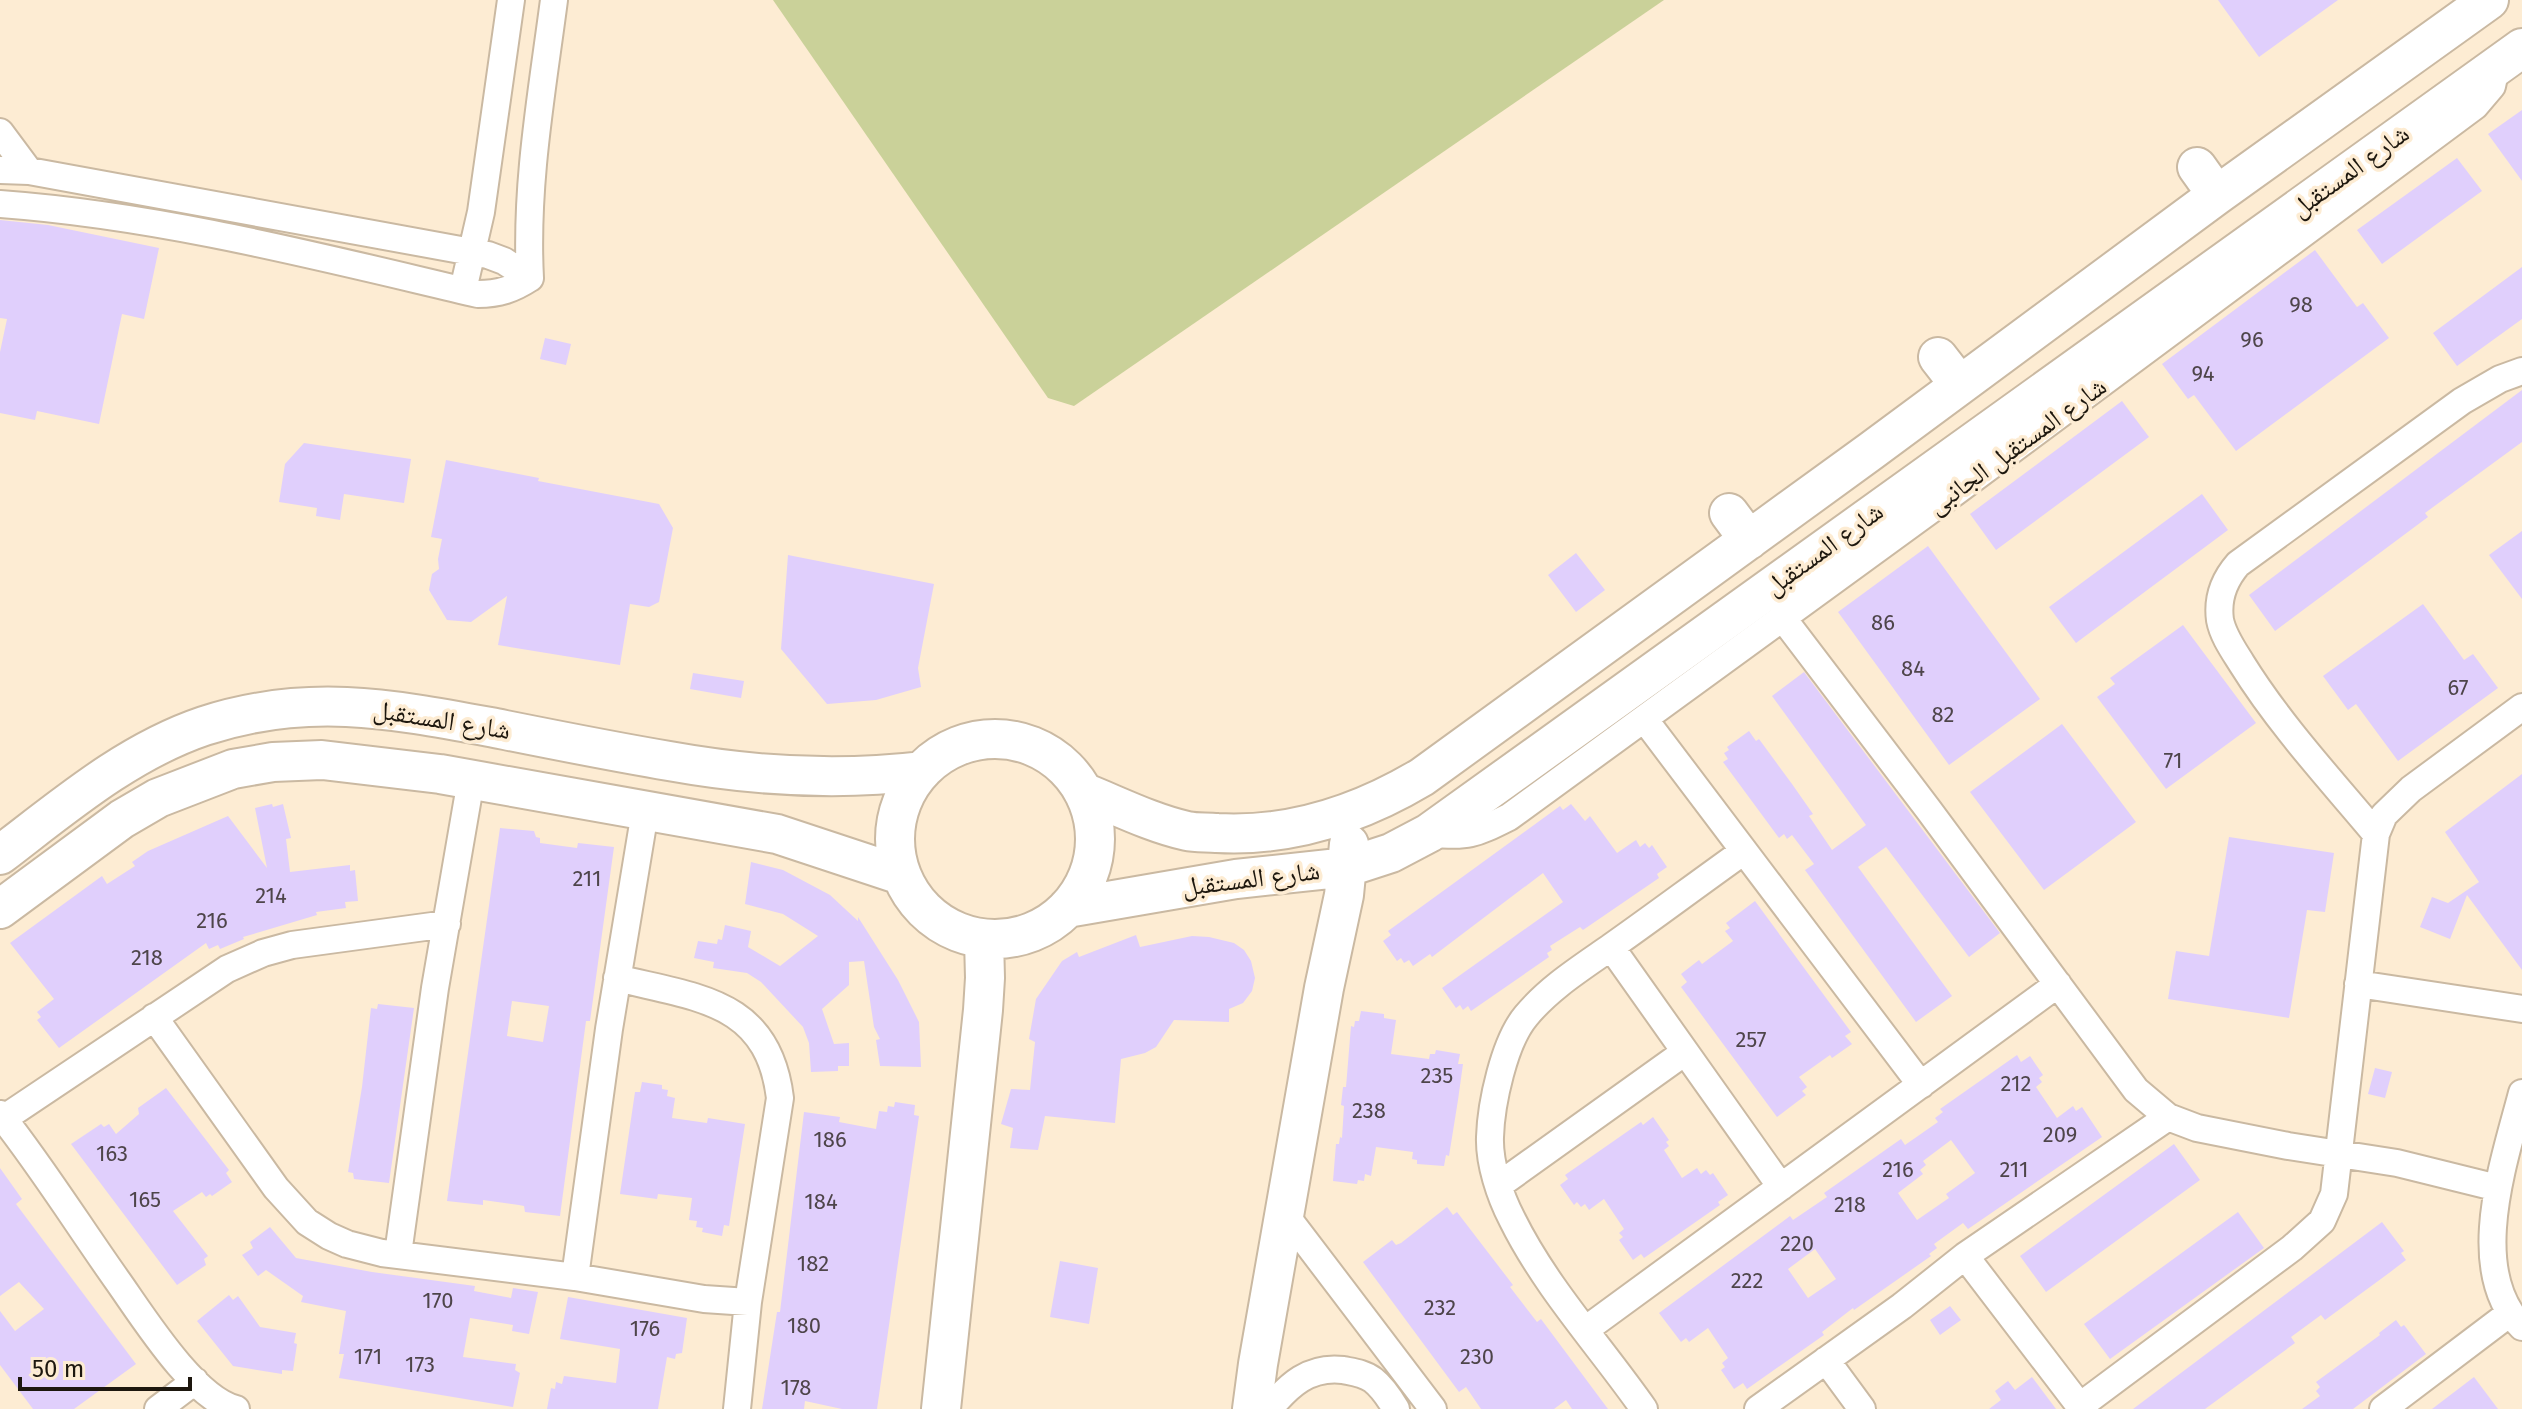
<svg xmlns="http://www.w3.org/2000/svg" width="2522" height="1409" viewBox="0 0 2522 1409" font-family="'Fira Sans','Noto Naskh Arabic',sans-serif">
<style>
.green{fill:#cad199}
.building{fill:#e0cffc;fill-rule:evenodd}
.lines{fill:none;stroke-linecap:round;stroke-linejoin:round}
.street-casing{stroke:#cab9a2;stroke-width:30}
.secondary-casing{stroke:#cab9a2;stroke-width:42}
.street{stroke:#fff;stroke-width:26}
.secondary{stroke:#fff;stroke-width:38}
.labels{text-anchor:middle;dominant-baseline:central;stroke-width:7;stroke-linejoin:round;paint-order:stroke}
.number-label{font-size:22px;fill:#4e454a}
.street-label{font-size:26px;fill:#1d170e;stroke:#fdecd3}
</style>
<rect width="100%" height="100%" fill="#fdecd3"/>
<path class="green" d="M773,0H1664L1074,406L1048,398Z"/>
<path class="building" d="M2218,0H2338L2259,57Z
M2522,110V181L2488,134Z
M2457,158L2482,191L2382,264L2357,230Z
M0,220L48,225L159,248L144,319L122,314L99,424L37,411L35,420L0,413V352L7,319L0,318Z
M2315,250L2357,307L2363,303L2389,338L2236,451L2194,395L2188,399L2162,364Z
M2522,267V319L2457,366L2433,333Z
M545,338L571,344L566,365L540,359Z
M2522,390V442L2425,513L2428,517L2275,631L2249,595Z
M2122,401L2149,437L1996,550L1970,514Z
M304,443L411,459L404,503L344,494L340,520L316,516L317,508L279,502L285,464Z
M446,460L539,478L538,481L659,504L673,528L659,602L649,607L630,604L620,665L498,645L507,596L471,622L447,620L429,590L432,574L439,569L438,559L442,539L431,537Z
M2202,494L2228,530L2076,643L2049,607Z
M2522,531V599L2489,555Z
M1928,546L2040,699L1949,765L1838,612Z
M1576,553L1605,590L1576,612L1548,575Z
M788,555L934,584L918,668L921,687L876,700L827,704L781,649Z
M2423,604L2464,660L2473,654L2498,688L2398,761L2356,704L2348,710L2323,676Z
M2183,625L2256,723L2166,789L2097,697L2115,684L2110,678Z
M1804,672L2000,933L1969,957L1886,847L1858,867L1952,996L1916,1022L1805,870L1814,864L1792,835L1787,839L1784,834L1779,838L1723,762L1728,759L1724,753L1729,750L1727,747L1749,731L1756,741L1759,739L1792,784L1813,814L1809,816L1832,850L1866,825L1772,696Z
M693,673L744,681L741,698L690,689Z
M2062,724L2136,822L2044,890L1970,792Z
M2522,774V970L2467,895L2450,939L2420,927L2432,897L2448,903L2479,882L2445,832Z
M272,804L273,807L283,804L291,838L286,839L290,872L350,865V871L355,870L358,901L345,902L346,908L316,912L317,915L243,937L244,939L220,949L218,945L209,949L206,943L59,1048L37,1020L41,1017L37,1012L54,999L10,943L102,876L107,884L135,866L132,862L148,851L228,816L267,868L255,808Z
M1571,804L1585,821L1590,816L1617,853L1636,840L1640,847L1645,843L1649,848L1652,845L1667,867L1657,874L1659,878L1583,930L1580,927L1550,946L1552,950L1547,953L1549,957L1471,1011L1468,1006L1463,1010L1460,1005L1456,1008L1442,988L1563,902L1543,873L1432,957L1430,954L1413,966L1409,960L1404,963L1401,958L1397,961L1383,941L1391,935L1388,931L1560,806L1563,810Z
M500,828L534,831L536,837L540,838V843L577,848L578,843L614,847L590,1021H586L560,1216L525,1212L524,1206L519,1205L483,1200V1205L447,1201ZM512,1001L549,1006L543,1042L507,1036Z
M2229,837L2334,853L2325,912L2307,910L2289,1018L2168,999L2176,951L2209,956Z
M751,862L783,870L830,895L858,921V917L898,980L919,1022L921,1067L880,1066L876,1040L880,1039L874,1027L864,961L849,962V985L822,1009L834,1044L849,1043V1066H838V1071L811,1072L809,1043L803,1027L761,982L747,973L713,968L714,962L694,958L698,941L717,944L718,939L722,940L725,925L751,931L748,947L780,966L818,936L783,914L745,904Z
M1755,901L1851,1032L1845,1036L1852,1044L1832,1058L1830,1055L1799,1077L1807,1087L1802,1091L1806,1095L1777,1117L1681,987L1687,982L1681,974L1699,960L1702,964L1733,941L1725,931L1730,928L1726,923Z
M1136,935L1140,947L1192,936L1209,937L1234,943L1244,950L1251,961L1255,978L1252,991L1243,1003L1229,1009V1022L1174,1020L1156,1047L1145,1053L1121,1059L1115,1123L1045,1116L1038,1150L1010,1148L1013,1128L1001,1124L1011,1089L1030,1090L1035,1042L1029,1039L1036,999L1062,961L1077,952L1079,957Z
M378,1004L414,1008L389,1183L354,1179L353,1173L348,1172L362,1087L371,1008L377,1009Z
M1361,1011L1384,1014V1018L1396,1020L1391,1054L1429,1059L1430,1054H1435L1436,1050L1460,1054L1458,1064H1463L1458,1100L1449,1156L1446,1155L1444,1166L1417,1164V1160L1412,1159L1413,1152L1376,1147L1371,1176L1365,1174L1364,1181L1358,1180L1357,1184L1333,1181L1336,1144H1339L1340,1137L1342,1138L1344,1106L1341,1105L1343,1087H1346L1351,1026L1354,1027L1355,1021H1359Z
M2017,1055L2021,1062L2030,1056L2043,1075L2039,1078L2042,1082L2036,1087L2057,1118L2073,1106L2076,1111L2082,1107L2102,1137L1968,1229L1963,1223L1934,1244L1937,1248L1929,1254L1931,1256L1854,1310L1853,1308L1822,1332L1824,1335L1747,1389L1743,1383L1734,1389L1721,1370L1725,1367L1722,1363L1728,1358L1708,1328L1689,1342L1686,1338L1681,1342L1659,1313L1790,1216L1793,1220L1827,1197L1824,1193L1901,1139L1905,1145L1938,1122L1935,1118L1943,1112L1940,1109ZM1951,1140L1975,1173L1946,1194L1949,1198L1917,1220L1898,1193L1923,1174L1920,1170L1926,1165L1923,1161ZM1815,1249L1836,1279L1808,1298L1788,1269Z
M2375,1068L2392,1072L2385,1098L2368,1094Z
M642,1082L662,1085V1089L668,1090L667,1096L675,1098L672,1118L707,1123L708,1118L745,1124L729,1226L724,1225L722,1236L702,1232L703,1228L696,1227L697,1221L689,1220L692,1198L658,1194L657,1199L620,1194L635,1092H640Z
M166,1088L229,1170L226,1173L232,1182L212,1196L210,1194L206,1197L202,1192L173,1211L208,1256L204,1259L206,1265L177,1285L71,1144L101,1124L104,1127L109,1124L116,1134L139,1114L138,1108Z
M895,1102L915,1105L914,1115L919,1116L877,1409H842L805,1401L804,1409H762L777,1312H780L804,1112L840,1117L839,1122L876,1129L879,1111L887,1112L888,1106L894,1107Z
M1653,1117L1669,1140L1666,1142L1669,1146L1664,1150L1682,1178L1697,1168L1701,1174L1706,1170L1710,1175L1713,1173L1728,1195L1718,1202L1720,1205L1644,1258L1641,1254L1633,1260L1619,1240L1623,1237L1619,1233L1624,1229L1604,1199L1589,1210L1585,1204L1581,1207L1577,1202L1574,1205L1560,1185L1568,1179L1565,1175L1641,1122L1643,1125Z
M2174,1144L2200,1180L2046,1292L2020,1256Z
M0,1168L22,1199L16,1204L136,1364L74,1409H33L0,1365V1311L15,1331L44,1309L19,1282L0,1296Z
M1447,1207L1453,1215L1457,1212L1513,1285L1510,1287L1537,1322L1541,1319L1608,1409H1572L1566,1400L1554,1409H1481L1466,1387L1459,1392L1363,1262L1392,1240L1396,1245L1401,1243Z
M2238,1212L2264,1248L2110,1359L2084,1324Z
M2382,1222L2404,1251L2401,1253L2406,1260L2389,1273L2325,1320L2321,1315L2291,1337L2295,1343L2205,1409H2133Z
M270,1227L296,1258L372,1272L475,1286L474,1291L511,1298L513,1288L538,1292L529,1334L512,1331L513,1325L470,1318L463,1357L516,1364L515,1370L520,1373L513,1407L339,1378L344,1354H339L346,1311L301,1302L303,1296L266,1270L258,1276L242,1255L253,1248L250,1242Z
M1060,1261L1098,1268L1089,1324L1050,1317Z
M229,1295L233,1300L238,1296L260,1327L296,1333L294,1343L297,1344L293,1371L282,1370V1374L233,1366L197,1321Z
M568,1297L687,1318L682,1353L676,1354L675,1359L667,1357L658,1409H547L551,1388L555,1389L556,1382L562,1384L564,1376L616,1383L620,1349L560,1339Z
M1950,1306L1961,1320L1940,1335L1930,1320Z
M2396,1320L2401,1327L2404,1325L2426,1354L2353,1409H2302L2320,1396L2316,1391L2320,1387L2316,1382L2380,1335L2379,1333Z
M2032,1377L2056,1409H1989L2001,1400L1995,1391L2008,1381L2015,1390Z
M2474,1377L2498,1409H2432Z"/>
<g class="lines">
<defs>
<path id="street" d="M0,132L29,171
M0,170L29,171L488,255L504,261L530,278
M0,204C163,216 320,257 478,294C499,294 513,289 530,278
M530,278C525,184 542,92 554,0
M463,290L481,212L511,0
M1782,617L1928,809L2136,1090L2168,1117L2197,1128L2288,1146L2397,1163L2498,1188
M1645,720L1921,1085
M1429,833C1468,838 1475,834 1509,817L1954,493L2475,106L2492,86L2495,72
M2376,834C2330,779 2280,725 2242,664C2234,651 2223,636 2220,620C2217,598 2224,580 2238,564L2462,401L2500,379L2522,371
M1611,947L1781,1187
M617,978C697,998 768,1000 780,1098L748,1302L737,1409
M2358,984L2522,1009
M154,1017L276,1188L307,1222L329,1236L347,1244L382,1253L575,1277L704,1299L748,1302
M2522,1093C2505,1159 2465,1270 2522,1327
M0,1114C42,1167 78,1225 117,1280C142,1315 193,1398 236,1409
M3,1119L227,969L263,953L292,945L447,924
M1499,1185L1685,1052
M1284,1213L1433,1409
M398,1254L435,988L471,780
M1965,1256L2082,1409
M575,1277L609,1029L645,812
M1585,1330L2058,984
M1826,1360L1862,1409
M2080,1406L2292,1248L2322,1221L2334,1194L2376,834L2384,815L2411,789L2522,707
M158,1409L195,1381
M1269,1409C1289,1385 1309,1366 1343,1370C1353,1372 1364,1373 1373,1380C1382,1387 1390,1399 1396,1409
M1644,1409C1600,1346 1546,1288 1512,1219C1500,1196 1489,1163 1490,1137C1491,1104 1504,1042 1526,1016C1549,988 1581,968 1611,947C1655,916 1699,883 1744,851
M1758,1409L1902,1306L1965,1256L2168,1117
M2383,1409L2510,1313"/>
<path id="secondary" d="M2197,167L2217,195
M1938,357L1959,384
M1729,513L1749,540
M895 839a100 100 0 1 1 200 0a100 100 0 1 1-200 0Z
M1083,792C1116,805 1151,823 1187,831C1196,833 1207,832 1217,833C1290,837 1360,814 1422,777L1871,451L2217,195L2489,0
M0,855C63,807 127,752 204,726C305,693 388,708 490,727C550,739 609,751 669,761C752,776 837,781 922,771
M1067,908L1236,879L1348,867L1391,853L1429,833L2522,48
M0,909L122,819L158,798L233,769L273,762L322,760L440,774L777,834L901,875
M941,1409L983,1010L985,978L984,939
M1252,1409L1258,1364L1324,988L1344,895L1349,844"/>
</defs>
<use href="#street" class="street-casing"/>
<use href="#secondary" class="secondary-casing"/>
<use href="#street" class="street"/>
<use href="#secondary" class="secondary"/>
</g>
<g class="labels">
<g class="number-label">
<text x="2301" y="304">98</text>
<text x="2252" y="339">96</text>
<text x="2203" y="373">94</text>
<text x="1883" y="622">86</text>
<text x="1913" y="668">84</text>
<text x="2458" y="687">67</text>
<text x="1943" y="714">82</text>
<text x="2173" y="760">71</text>
<text x="587" y="878">211</text>
<text x="271" y="895">214</text>
<text x="212" y="920">216</text>
<text x="147" y="957">218</text>
<text x="1751" y="1039">257</text>
<text x="1437" y="1075">235</text>
<text x="2016" y="1083">212</text>
<text x="1369" y="1110">238</text>
<text x="2060" y="1134">209</text>
<text x="830" y="1139">186</text>
<text x="112" y="1153">163</text>
<text x="1898" y="1169">216</text>
<text x="2014" y="1169">211</text>
<text x="145" y="1199">165</text>
<text x="821" y="1201">184</text>
<text x="1850" y="1204">218</text>
<text x="1797" y="1243">220</text>
<text x="813" y="1263">182</text>
<text x="1747" y="1280">222</text>
<text x="438" y="1300">170</text>
<text x="1440" y="1307">232</text>
<text x="804" y="1325">180</text>
<text x="645" y="1328">176</text>
<text x="368" y="1356">171</text>
<text x="1477" y="1356">230</text>
<text x="420" y="1364">173</text>
<text x="796" y="1387">178</text>
</g>
<g class="street-label">
<text transform="translate(2350 171) rotate(-36)">شارع المستقبل</text>
<text transform="translate(2017 446) rotate(-36)">شارع المستقبل الجانبى</text>
<text transform="translate(1824 549) rotate(-36)">شارع المستقبل</text>
<text transform="translate(442 720) rotate(9)">شارع المستقبل</text>
<text transform="translate(1251 879) rotate(-7)">شارع المستقبل</text>
</g>
</g>
<path d="M20 1377v12h170v-12" fill="none" stroke="#1d170e" stroke-width="4"/>
<text x="32" y="1377" font-size="24" fill="#1d170e" stroke="#fdecd3" stroke-width="6" paint-order="stroke">50 m</text>
</svg>
